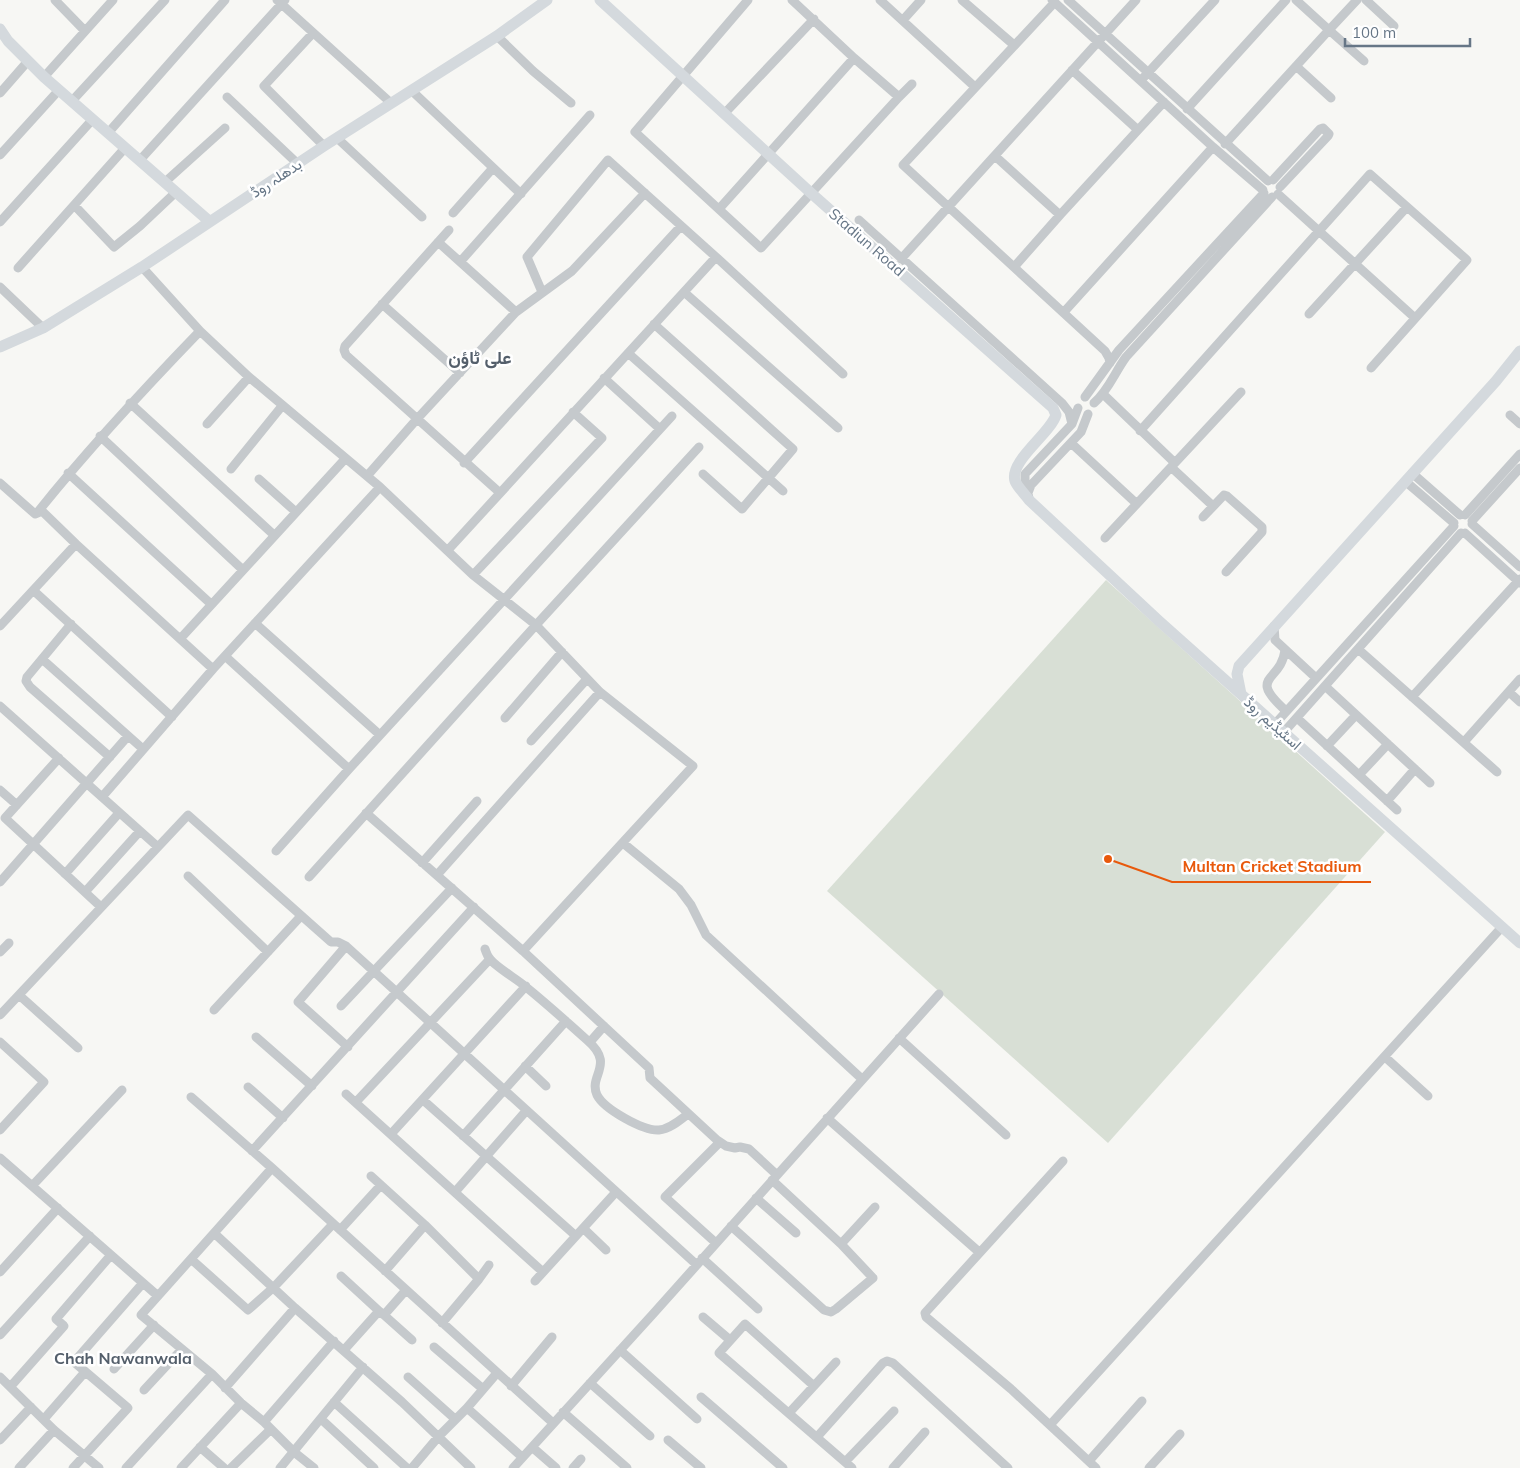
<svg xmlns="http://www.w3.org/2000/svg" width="1520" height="1468" viewBox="0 0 1520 1468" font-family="Mulish,Vazirmatn,sans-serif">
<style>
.pitch{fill:#d8dfd5}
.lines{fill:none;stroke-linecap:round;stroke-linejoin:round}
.street{stroke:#c5c9cc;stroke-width:9}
.secondary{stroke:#d4d9dd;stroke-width:11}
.labels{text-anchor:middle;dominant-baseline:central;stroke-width:5;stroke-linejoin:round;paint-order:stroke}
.street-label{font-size:15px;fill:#667686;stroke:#fff}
.neighbourhood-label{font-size:16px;font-weight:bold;fill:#545f6b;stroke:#fff}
.quarter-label{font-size:18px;font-weight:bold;fill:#545f6b;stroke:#fff}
.leader{fill:none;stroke:#e8590c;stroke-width:2}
.callout-dot{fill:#e8590c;stroke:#fff;stroke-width:2}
.callout-label{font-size:16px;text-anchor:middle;font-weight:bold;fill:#e8590c;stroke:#fff;stroke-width:5;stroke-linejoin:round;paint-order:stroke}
</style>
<rect width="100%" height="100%" fill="#f7f7f4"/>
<path class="pitch" d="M1106,580L1385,832L1108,1143L827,891Z"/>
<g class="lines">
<path class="street" d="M55,0L85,31
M277,0L391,103
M792,0L854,58
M880,0L975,87
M962,0L1014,45
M1052,0L1213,147L1263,190
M1068,0L1268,181
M1357,0L1329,30L1364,61
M1366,0L1394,26
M1055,2L903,165L1105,351L1109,358L1110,363
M903,20L921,0
M313,33L264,86L324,146
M497,36L533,71L571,103
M1296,66L1331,98
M44,77L113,0
M1144,77L1215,0
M411,90L521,194
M0,93L28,61
M227,97L298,164
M899,97L912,84
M72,101L165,0
M1187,109L1286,0
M724,114L814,19
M1138,130L1164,102
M108,133L225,0
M337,138L422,217
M1225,144L1329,30L1296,0
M0,155L59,90
M995,156L1060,215L1138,130L1072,70
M140,160L285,0
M1273,180L1320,129L1323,128L1329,134L1328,136L1280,187
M165,182L225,128
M1278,194L1415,318
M74,205L114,247L140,226L176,192
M719,209L854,58L899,97L761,248L635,132L748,0
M453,213L493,168
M859,220L1062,403L1069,412L1072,424
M0,222L93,119
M449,230L345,346L344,350L346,355L499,492
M438,242L516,312
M901,259L1136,0
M460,262L590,115
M1015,266L1060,215
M142,267L200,331L249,377L380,487L473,575L536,625L600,692L693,766L523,951
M18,268L125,148
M0,287L43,328
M542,292L527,257L608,160L716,257L843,374
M684,292L838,428
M382,304L460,373
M1064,312L1213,147
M1309,314L1407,207
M654,324L793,449L742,509L703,474
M628,353L783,491
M604,378L660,429
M1103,394L1175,463
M1085,397L1119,350L1264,193
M130,403L274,535
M1094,403C1108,391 1115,372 1126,357L1272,197
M1510,415L1520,424
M207,424L249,377
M1140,431L1370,174L1467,260L1371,368
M100,436L243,570
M1071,443L1137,504
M464,463L681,226
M1171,467L1213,506
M231,469L282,406
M68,473L211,604
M1412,473L1460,515
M367,476L417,419L516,312L572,271L645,193
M259,479L296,512
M1405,481L1454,523
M0,483L35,514L42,511L76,544L213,669
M1028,493L1031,485L1081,432L1088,414
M1029,498L1025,481V474L1072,424L1078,408
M37,513C88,449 143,390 200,331
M1465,515L1520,454
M1203,517L1224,495L1227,496L1262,527V532L1226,572
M1472,521L1520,468
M1472,524L1520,567
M1465,533L1520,583
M1105,538L1241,392
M448,550L716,257
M473,575L602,438L573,412
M34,591L172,717
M255,623L380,735
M71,624L27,677L26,681L30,687L110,757
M0,626L76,544
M1274,626L1275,640L1316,678
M180,639L345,459
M1358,649L1497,772
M1285,650C1281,683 1246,675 1286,711
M225,656L349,769
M42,659L143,749
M1325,686L1430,783
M1509,692L1520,702
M1412,697L1520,579
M0,706L158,847
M505,718L562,652
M1297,718L1397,810
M1275,724L1454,526
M1284,732L1461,533
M531,741L587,679
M1464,742L1520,679
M1327,746L1356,715
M59,758L5,818L101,907
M1359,775L1388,744
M0,790L17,805
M102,797L213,669L380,487
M1387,801L1415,769
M366,813L523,951L649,1068L650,1078L717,1140L726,1146L735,1148L740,1147L749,1149L777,1175
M623,843L679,889L691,905L706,935L862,1079
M276,851L349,769L672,416
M422,863L477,801
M65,874L119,813
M437,875L600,692
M188,876L268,952
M309,877L536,625L699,447
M0,882L128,736
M85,892L140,831
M346,946L298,1002L348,1047
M485,949C486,952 488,957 490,959C497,968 517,979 526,987C547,1004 567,1022 587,1040C616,1065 588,1075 597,1095C604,1109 643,1131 659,1130C670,1129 680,1120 688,1114
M0,952L9,943
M19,995L78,1048
M341,1006L452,888
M214,1010L301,916
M0,1015L188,815L331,942H338L346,946L697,1265
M256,1037L312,1086
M899,1038L1006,1135
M0,1042L44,1082L0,1130
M590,1042L604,1026
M1385,1057L1428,1096
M525,1066L546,1086
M248,1087L283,1118
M346,1094L543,1272
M191,1097L272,1168L553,1423
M423,1100L576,1236
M356,1102L490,959
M827,1118L979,1252
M391,1134L526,986
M463,1136L566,1021
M252,1151L474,907
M0,1158L158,1296
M1063,1161L925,1313L926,1317L1011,1389L1096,1468
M272,1168L141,1315L212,1374L241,1403L264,1422L294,1452L314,1468
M371,1176L425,1225L479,1279
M32,1186L122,1090
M455,1192L526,1111
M756,1198L796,1233
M731,1226L824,1310L831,1312L836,1309L873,1278L841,1244L772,1180
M583,1228L606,1250
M340,1230L381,1185
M214,1233L295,1308L402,1402L471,1468
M716,1243L665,1197L720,1142
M841,1244L875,1207
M702,1258L758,1309
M191,1259L248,1310L274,1287L333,1224
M385,1271L425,1225
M0,1272L58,1208
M341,1276L379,1311
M535,1281L616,1192
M384,1315L412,1340
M703,1317L730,1340
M442,1323L479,1279L489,1265
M0,1335L90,1236
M434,1347L483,1389
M344,1350L379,1311L384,1315L406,1290
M620,1350L697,1419
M114,1369L154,1325
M497,1373L467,1408L522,1457
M0,1377L54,1430L99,1468
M408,1377L455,1419
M590,1383L650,1436
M11,1386L64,1326L56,1319L111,1255
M511,1386L552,1337
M814,1386L745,1324L719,1353L852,1468
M225,1388L295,1308
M144,1390L182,1349
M701,1397L783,1468
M334,1402L407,1468
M563,1412L627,1468
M789,1413L836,1362
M44,1419L85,1372
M321,1419L374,1468
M264,1422L334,1341
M1050,1425L1502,927
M817,1437L883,1363L887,1361L893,1363L1008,1468
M0,1440L31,1407
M668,1440L701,1468
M200,1447L224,1468
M532,1447L556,1468
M1089,1461L1142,1401
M845,1462L894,1411
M19,1468L54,1430
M73,1468L128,1408L74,1362L143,1283
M126,1468L212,1374
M181,1468L241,1403
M231,1468L271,1429
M280,1468L363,1367
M412,1468L439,1436L467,1408
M513,1468L653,1314L939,994
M573,1468L581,1459
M893,1468L925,1432
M1149,1468L1180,1434"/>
<path class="secondary" d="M600,0L811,193L1053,408L1056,415C1050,434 1009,461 1015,481C1018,488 1025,494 1029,500L1159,621L1520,943
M0,29L8,41L44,77L209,221
M0,347L43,328L142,267L324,146L497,36L547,0
M1241,694L1237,674L1239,666L1496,381L1520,351"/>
</g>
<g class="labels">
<g class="street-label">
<text transform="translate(276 178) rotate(-33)">بدھلہ روڈ</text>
<text transform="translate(867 242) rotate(41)">Stadiun Road</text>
<text transform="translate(1273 723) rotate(42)">اسٹیڈیم روڈ</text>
</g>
<g class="neighbourhood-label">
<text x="123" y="1358">Chah Nawanwala</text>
</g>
<g class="quarter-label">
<text x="480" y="357">علی ٹاؤن</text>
</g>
</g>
<path class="leader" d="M1108 859L1172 882H1371"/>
<circle class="callout-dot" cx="1108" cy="859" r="5"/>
<g class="callout-label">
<text x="1272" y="872">Multan Cricket Stadium</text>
</g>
<path d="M1345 38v8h125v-8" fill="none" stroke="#667686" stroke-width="2.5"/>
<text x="1352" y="38" font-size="15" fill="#667686" stroke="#ffffff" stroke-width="4" paint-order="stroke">100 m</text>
</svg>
